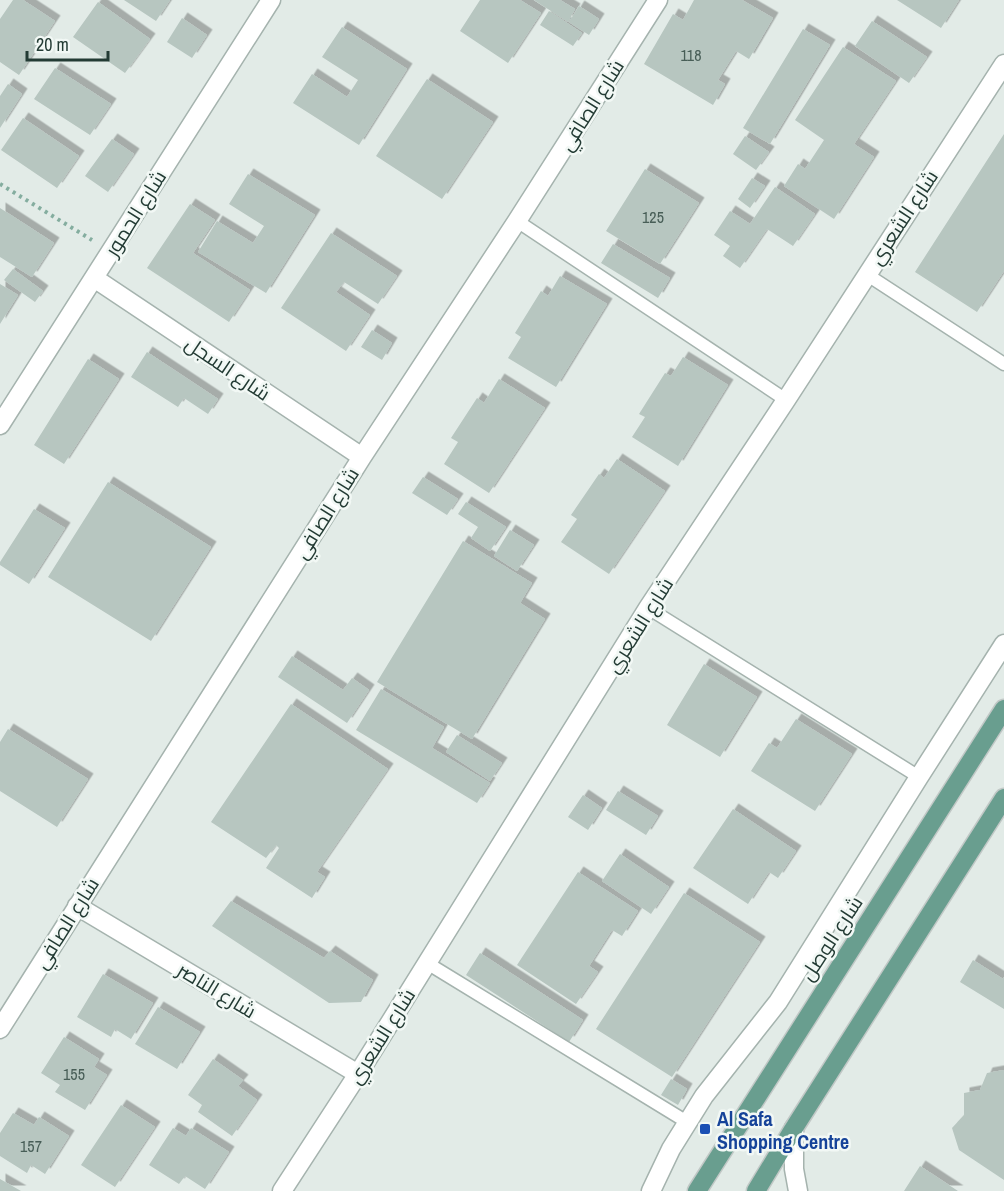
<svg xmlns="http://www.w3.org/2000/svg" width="1004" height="1191" viewBox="0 0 1004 1191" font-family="'Archivo Narrow',Cairo,sans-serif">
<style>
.building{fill:#b7c6c0;filter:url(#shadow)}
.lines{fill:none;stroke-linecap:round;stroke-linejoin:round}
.lane-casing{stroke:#a5b3ae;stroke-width:15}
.street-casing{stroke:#a5b3ae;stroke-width:21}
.primary-casing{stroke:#c1c8c6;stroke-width:21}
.path{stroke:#84ad9f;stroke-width:4;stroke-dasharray:3 4.5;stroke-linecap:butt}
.lane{stroke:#fff;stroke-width:12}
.street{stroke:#fff;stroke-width:18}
.primary{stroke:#699e8f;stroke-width:18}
.transit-dot{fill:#1a4fb4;stroke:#f2f8f5;stroke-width:2}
.labels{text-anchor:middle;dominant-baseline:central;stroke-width:5;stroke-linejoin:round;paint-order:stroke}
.number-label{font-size:16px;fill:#485e57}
.street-label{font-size:20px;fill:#233b34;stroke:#f2f8f5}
.transit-label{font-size:20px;font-weight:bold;fill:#164399;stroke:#f2f8f5;text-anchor:start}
</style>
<defs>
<filter id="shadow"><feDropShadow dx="5.5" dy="-5.5" stdDeviation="0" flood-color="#0004"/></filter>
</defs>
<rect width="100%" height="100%" fill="#e2ebe7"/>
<path class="building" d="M13,0H23L55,21L19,75L0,62V19Z
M124,0H170L156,21Z
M480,0H520L541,13L508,63L460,31Z
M534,0H560L575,9L568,22Z
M694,0H742L773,18L749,59L736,51L718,80L725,84L713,105L644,64L673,14L683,20Z
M897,0H959L941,28Z
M98,2L150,39L125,73L73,37Z
M579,6L599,19L589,35L569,22Z
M549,11L582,33L573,46L540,25Z
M182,18L207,35L192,58L167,42Z
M872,21L927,57L909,83L855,46Z
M342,27L407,69L359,145L293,103L312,74L347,97L358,80L322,57Z
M803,29L830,45L770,144L743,128Z
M843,47L896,81L854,144L874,157L834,219L784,186L798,164L805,169L824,140L795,120Z
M55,68L111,104L90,135L34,99Z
M427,79L493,122L442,199L376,156Z
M8,84L22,94L0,128V96Z
M23,118L79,156L57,188L1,150Z
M1004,134V271L977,312L915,272Z
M745,136L769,152L756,170L733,154Z
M112,139L134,154L108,192L85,176Z
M645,169L699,203L660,264L606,231Z
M248,174L315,215L266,293L198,252L217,221L253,243L264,226L229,204Z
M752,178L765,186L750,208L738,199Z
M775,187L815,214L793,246L767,229L740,268L723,256L730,246L714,235L730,211L750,224Z
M190,204L215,220L193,253L250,290L229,322L147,268Z
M0,208L54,243L32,277L0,257Z
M331,233L397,276L378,304L344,282L336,292L370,315L346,351L281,308Z
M613,244L670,278L658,298L601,263Z
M13,269L43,291L35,302L4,280Z
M560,276L607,304L556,387L508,358L521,337L515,333L541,291L548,296Z
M0,284L18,295L0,324Z
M372,330L392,343L382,360L361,347Z
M147,352L218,399L208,414L184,398L178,407L131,377Z
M683,357L728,385L678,466L632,437L645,417L639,414L665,373L671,376Z
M88,359L119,379L64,464L34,445Z
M499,379L545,408L489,493L444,464L458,442L451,438L477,398L484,403Z
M617,459L665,491L609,574L561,542L577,519L571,515L599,474L604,478Z
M423,477L458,499L447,515L412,493Z
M108,482L211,547L151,641L48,577Z
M466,502L506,527L490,551L471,538L478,527L458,514Z
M34,509L65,528L29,584L0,565V562Z
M510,530L534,545L517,571L494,556Z
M463,541L532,583L520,603L545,619L472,739L377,682Z
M292,656L343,690L352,678L369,690L347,723L278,677Z
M704,664L757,697L720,757L667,725Z
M381,689L444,727L432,748L490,783L477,803L356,730Z
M291,704L388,769L317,872L325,877L312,898L266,868L279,848L276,845L266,858L211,822Z
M796,719L852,754L815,811L751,771L769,743L777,748Z
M8,729L88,779L57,827L0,791V742Z
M457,735L502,763L490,781L446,752Z
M618,791L658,816L646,835L606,810Z
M583,795L602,808L588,830L568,817Z
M733,809L796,851L778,878L769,872L748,904L693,868Z
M620,854L669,887L651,914L602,881Z
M578,872L638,911L622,936L612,930L589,966L598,972L576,1004L517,965Z
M684,893L760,942L672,1077L596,1029Z
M231,901L324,958L330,951L373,980L361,1002L329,1003L212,926Z
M480,953L583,1020L569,1042L466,975Z
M973,960L1003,979L1004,977V1009L960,982Z
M103,974L153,1003L131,1039L115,1029L111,1037L77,1017Z
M158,1007L200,1032L177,1069L135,1044Z
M64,1037L99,1059L94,1067L107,1075L85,1110L55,1092L60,1085L41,1073Z
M213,1059L243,1080L238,1086L257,1100L232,1136L198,1112L202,1105L188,1095Z
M1004,1070V1180L959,1150L952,1128L964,1115V1093L980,1090L987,1073Z
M671,1079L687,1089L678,1105L661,1095Z
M121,1105L155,1127L115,1187L81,1165Z
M13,1113L34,1125L39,1117L69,1136L45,1174L31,1165L27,1173L0,1156V1133Z
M173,1128L186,1136L191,1128L229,1152L205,1189L185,1176L179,1184L149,1165Z
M920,1166L958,1191H904Z
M0,1179L21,1191H0Z"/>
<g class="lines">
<defs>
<path id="lane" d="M517,221L786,400
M866,274L1004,364
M648,608L919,777
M427,963L687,1122"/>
<path id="street" d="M94,278L362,457
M0,425L271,0
M77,906L358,1074
M0,1029L362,457L517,221L658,0
M794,1128V1169L798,1191
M282,1191L358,1074L648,608L786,400L1004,64
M651,1191L671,1149L704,1096L778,1002L919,777L1004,644"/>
<path id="primary" d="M697,1191L1004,709
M756,1191L794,1128L1004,798"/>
</defs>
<use href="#lane" class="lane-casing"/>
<use href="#street" class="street-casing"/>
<use href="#primary" class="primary-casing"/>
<path class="path" d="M0,184L92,240"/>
<use href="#lane" class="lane"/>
<use href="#street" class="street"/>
<use href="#primary" class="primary"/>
</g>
<rect class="transit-dot" x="699" y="1123" width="12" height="12" rx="3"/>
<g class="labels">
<g class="number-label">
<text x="691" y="55">118</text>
<text x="653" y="217">125</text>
<text x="74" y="1074">155</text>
<text x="31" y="1146">157</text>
</g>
<g class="street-label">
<text transform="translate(591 105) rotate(-58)">شارع الصافي</text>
<text transform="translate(135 213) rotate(-58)">شارع الحمور</text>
<text transform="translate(903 217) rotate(-57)">شارع الشعري</text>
<text transform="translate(228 368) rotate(34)">شارع السجل</text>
<text transform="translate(326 513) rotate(-58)">شارع الصافي</text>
<text transform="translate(639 625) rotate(-58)">شارع الشعري</text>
<text transform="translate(66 923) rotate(-58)">شارع الصافي</text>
<text transform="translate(831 938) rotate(-57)">شارع الوصل</text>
<text transform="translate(217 990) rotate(31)">شارع الناصر</text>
<text transform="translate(381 1036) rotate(-58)">شارع الشعري</text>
</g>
<g class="transit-label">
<text x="717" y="1118">Al Safa<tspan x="717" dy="23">Shopping Centre</tspan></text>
</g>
</g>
<path d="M27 51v9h81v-9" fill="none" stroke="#233b34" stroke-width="3"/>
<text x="36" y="51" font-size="18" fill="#233b34" stroke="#f2f8f5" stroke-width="4.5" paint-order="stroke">20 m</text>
</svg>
